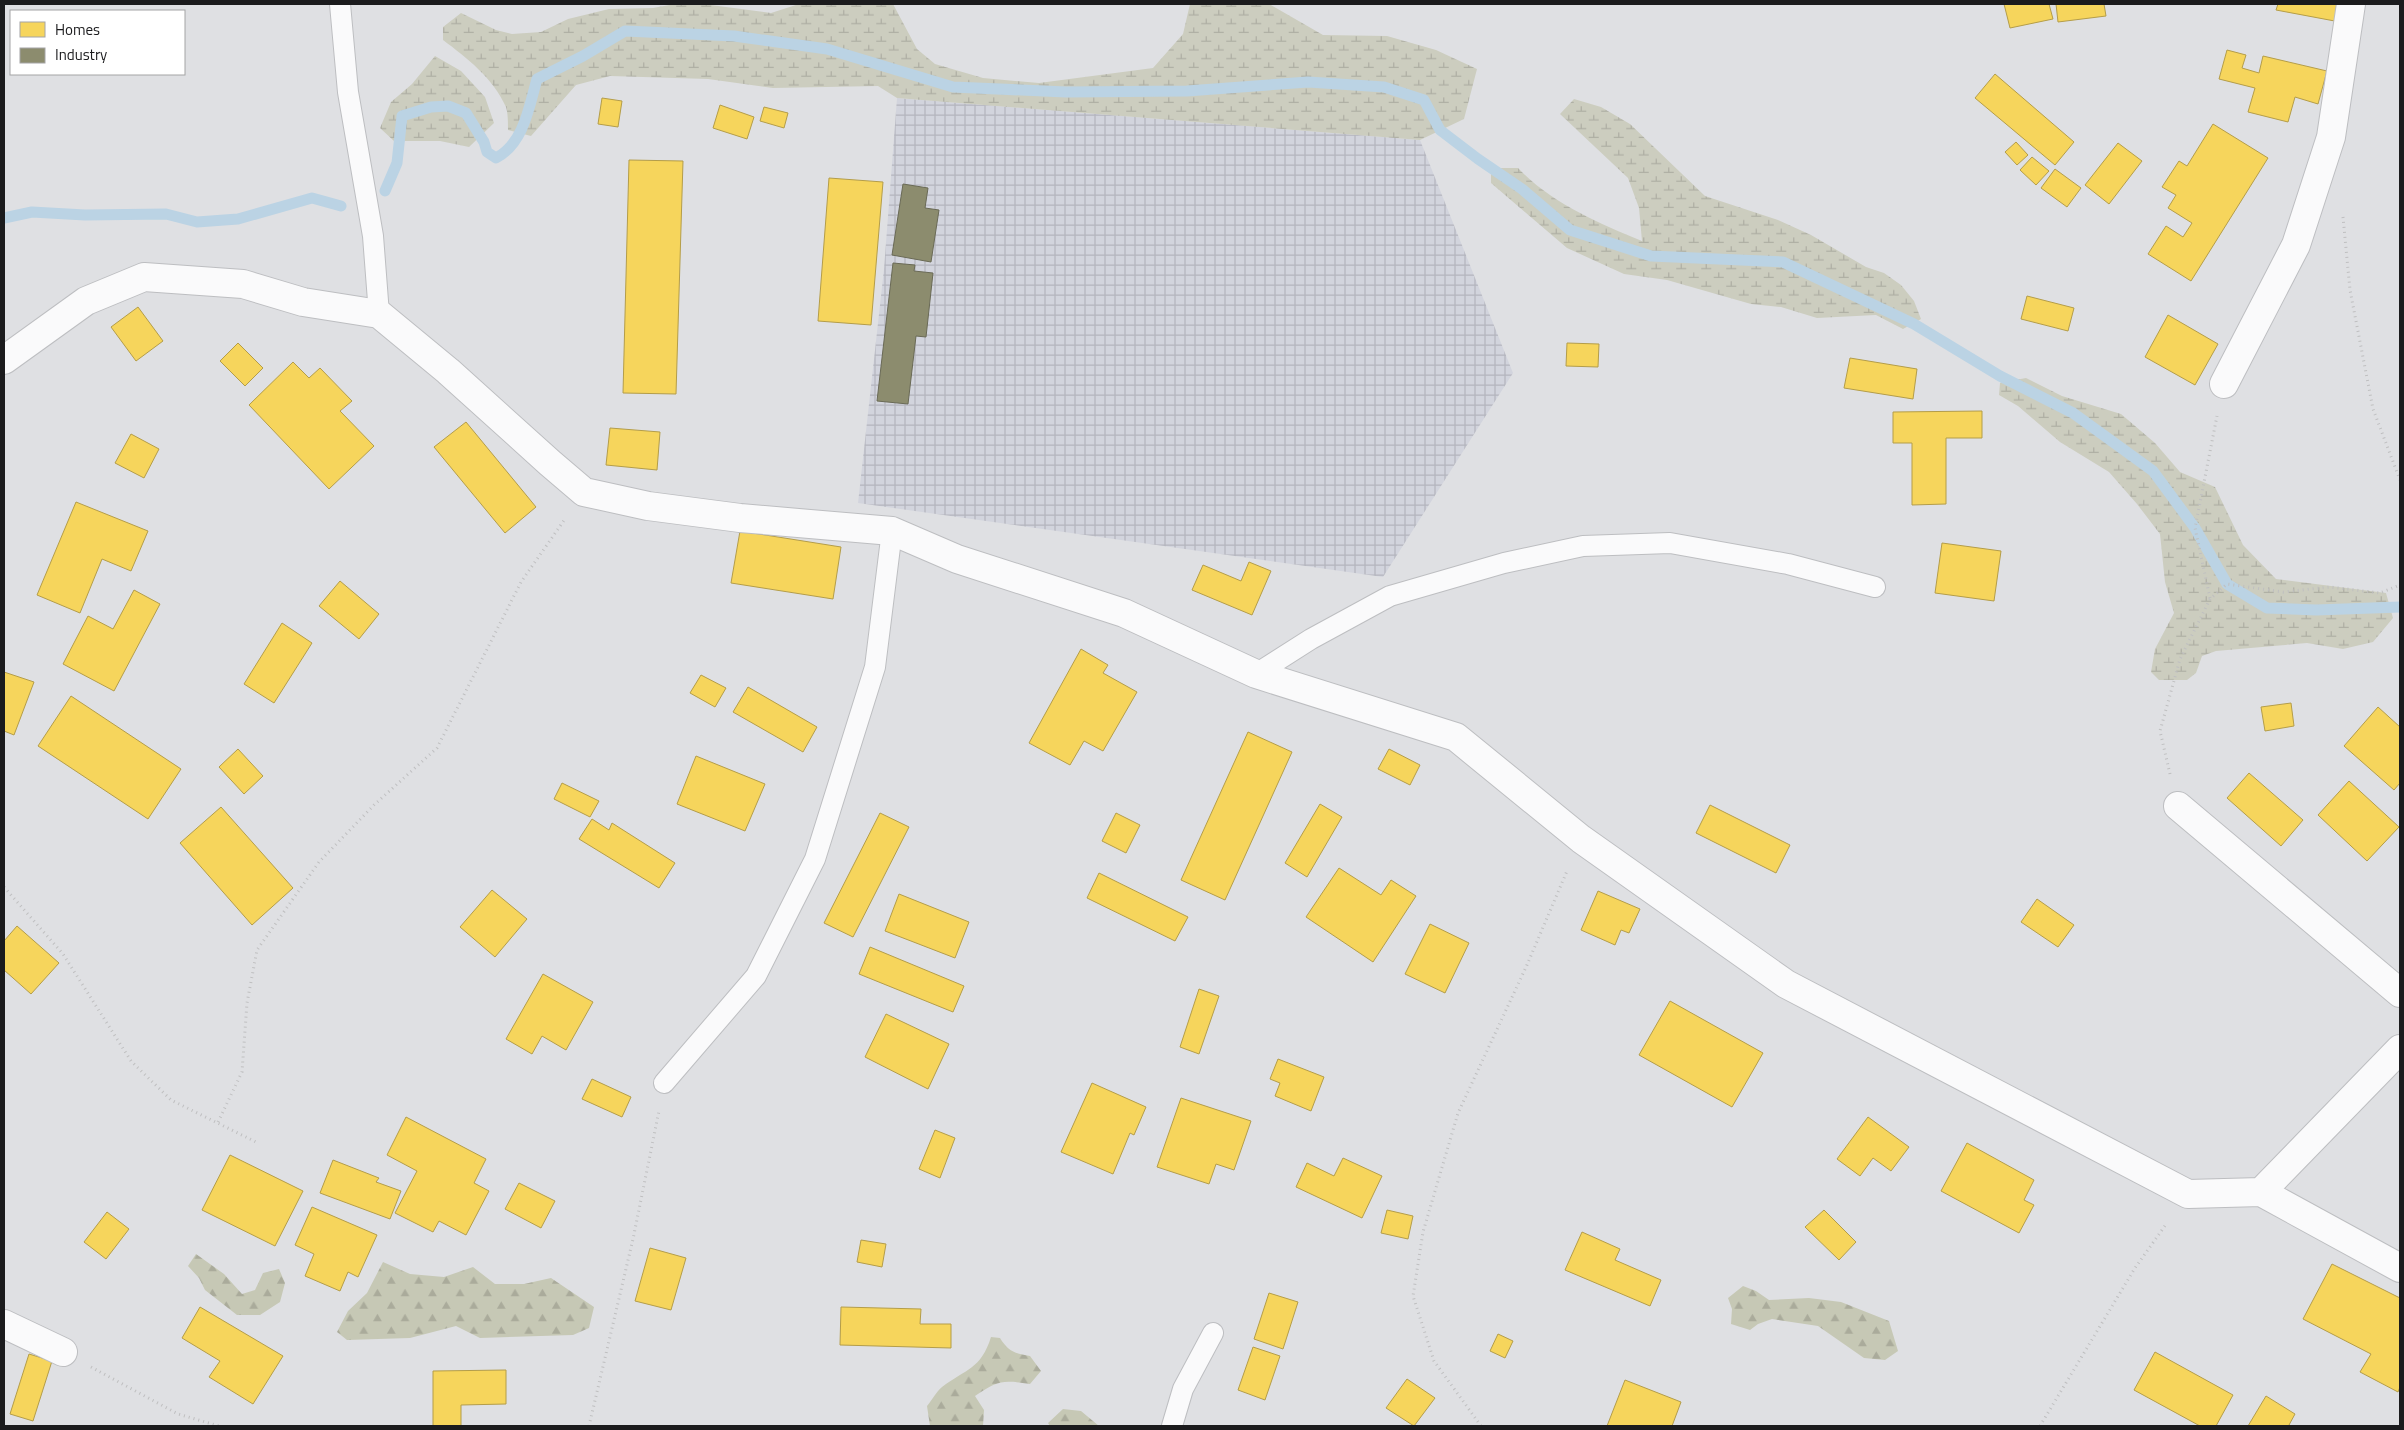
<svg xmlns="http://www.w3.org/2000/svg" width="2404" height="1430" viewBox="0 0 2404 1430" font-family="'Titillium Web',sans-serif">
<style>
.industrial{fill:url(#industrial-grid)}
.forest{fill:url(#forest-firs)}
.wetland{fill:url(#wetland-marsh)}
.homes{fill:#f6d55c;stroke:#b49d49}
.industry{fill:#8c8c6e;stroke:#6a6a56}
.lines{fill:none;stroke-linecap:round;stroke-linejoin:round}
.stream{stroke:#bbd3e4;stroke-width:11}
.service-casing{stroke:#bdbec1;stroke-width:22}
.minor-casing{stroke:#bdbec1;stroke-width:30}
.path{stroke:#bfbfc0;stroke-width:3;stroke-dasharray:1 4;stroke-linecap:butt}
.service{stroke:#fafafb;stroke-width:20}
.minor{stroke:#fafafb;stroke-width:28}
</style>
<defs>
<pattern id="industrial-grid" width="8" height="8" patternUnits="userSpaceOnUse" patternTransform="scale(1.25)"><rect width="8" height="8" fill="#d2d4dd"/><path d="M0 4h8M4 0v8" fill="none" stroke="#b4b5bd"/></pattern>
<pattern id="forest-firs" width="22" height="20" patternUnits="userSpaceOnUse" patternTransform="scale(1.25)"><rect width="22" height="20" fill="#c6c8b5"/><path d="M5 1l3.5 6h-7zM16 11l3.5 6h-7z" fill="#aaab9b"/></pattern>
<pattern id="wetland-marsh" width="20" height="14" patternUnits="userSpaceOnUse" patternTransform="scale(1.25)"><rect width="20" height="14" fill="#cccdbf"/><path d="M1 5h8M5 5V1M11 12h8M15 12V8" fill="none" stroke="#afafa4"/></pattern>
</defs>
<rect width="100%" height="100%" fill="#dfe0e3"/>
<path class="industrial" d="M897,98L1420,140L1513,373L1383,577L858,503L884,269Z"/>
<path class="forest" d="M196,1254L224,1274L242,1294L255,1290L263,1273L279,1269L285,1283L280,1302L260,1315H237L205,1290L199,1278L188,1266Z
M383,1262L410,1274L444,1277L473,1267L495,1284H524L551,1278L594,1307L589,1328L573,1335L480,1338L456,1326L410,1338L347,1340L337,1332L348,1311L367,1293Z
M1743,1286L1756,1291L1769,1300L1809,1298L1841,1302L1889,1321L1898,1351L1885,1360L1864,1358L1818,1326L1772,1319L1758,1324L1750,1330L1731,1324L1732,1309L1728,1298Z
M991,1337L1000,1338C1008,1351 1015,1354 1030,1356L1041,1371L1030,1384C1002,1380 999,1380 975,1396L984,1410L983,1426H930L927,1406C932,1400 936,1392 942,1387C966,1369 981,1369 991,1337Z
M1063,1409L1081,1411L1099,1426H1050L1048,1423Z"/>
<path class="wetland" d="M675,4H703L771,13L799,4H893L917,49L935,64L983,78L1039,83L1153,68L1183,34L1190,4H1269L1323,35L1387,36L1436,50L1477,69L1464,119L1420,140L897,98L878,86L773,88L708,79L610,76L576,85L531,136L508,130C508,123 508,113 506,107C493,78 467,58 443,40V27L461,13L496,30L512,34L541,32L568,19L609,9L653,8Z
M435,56L461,71L485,97L494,123L469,147L440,141H394L380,128L391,102L412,84Z
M1574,99L1601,107L1630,124L1705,196L1778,220L1811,235L1866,267L1884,273L1901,285L1914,301L1921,319L1903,329L1876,315L1817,318L1781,307L1751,304L1667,280L1624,274L1567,248L1491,183V168H1518C1551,203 1598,223 1642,241L1639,208L1628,178L1560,114Z
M2026,378L2062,396L2121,414L2155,443L2180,472L2215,487L2243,545L2276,579L2386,593L2393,618L2373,642L2343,649L2307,643L2216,651L2202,656L2196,673L2187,680H2159L2151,672L2155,649L2174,613L2165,582L2160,534L2137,504L2109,472L2060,442L2018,406L1999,395L2000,383Z"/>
<path class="homes" d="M2004,4H2049L2053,19L2010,28Z
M2056,4H2104L2106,16L2058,22Z
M2278,4H2344L2340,22L2276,10Z
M2227,50L2246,55L2242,68L2259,73L2263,56L2327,71L2318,104L2295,97L2288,122L2248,112L2255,88L2219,79Z
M1995,74L2074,142L2055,165L1975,98Z
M602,98L622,101L618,127L598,124Z
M720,105L754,117L747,139L713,128Z
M764,107L788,113L784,128L760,121Z
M2213,124L2268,158L2191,281L2148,254L2166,226L2183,237L2192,223L2168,208L2176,195L2162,187L2179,161L2187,166Z
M2016,142L2028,155L2017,165L2005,152Z
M2118,143L2142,161L2109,204L2085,185Z
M2032,157L2049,171L2036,185L2020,170Z
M629,160L683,161L676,394L623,393Z
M2055,169L2081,188L2067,207L2041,188Z
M829,178L883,182L871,325L818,321Z
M2027,296L2074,308L2068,331L2021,319Z
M138,307L163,341L136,361L111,327Z
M2168,315L2218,344L2195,385L2145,357Z
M238,343L263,368L245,386L220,361Z
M1567,343L1599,344L1598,367L1566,366Z
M1850,358L1917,369L1913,399L1844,388Z
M293,362L309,378L320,368L352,401L340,411L374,446L329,489L249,405Z
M1982,411V438H1946V504L1912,505V443H1893V412Z
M466,422L536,507L505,533L434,447Z
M610,428L660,432L657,470L606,465Z
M131,434L159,449L144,478L115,463Z
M76,502L148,531L131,571L102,559L80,613L37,595Z
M740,531L841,547L833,599L731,583Z
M1942,543L2001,551L1994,601L1935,593Z
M1249,562L1271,571L1252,615L1192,590L1203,565L1241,581Z
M340,581L379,614L359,639L319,606Z
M134,590L160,604L114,691L63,664L88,616L113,629Z
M282,623L312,643L274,703L244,684Z
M1081,649L1108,665L1103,673L1137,692L1103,751L1084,741L1070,765L1029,743Z
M4,672L34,682L14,735L4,731Z
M701,675L726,688L715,707L690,693Z
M748,687L817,727L803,752L733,712Z
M71,696L181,769L148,819L38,746Z
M2291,703L2294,726L2265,731L2261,707Z
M2378,707L2400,727V783L2394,790L2344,746Z
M1248,732L1292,752L1225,900L1181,880Z
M238,749L263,776L244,794L219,767Z
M1389,749L1420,765L1410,785L1378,769Z
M696,756L765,784L745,831L677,804Z
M2249,773L2303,820L2281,846L2227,798Z
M2349,781L2399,827L2367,861L2318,815Z
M562,783L599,801L590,817L554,799Z
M1320,804L1342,817L1307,877L1285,863Z
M1710,805L1790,845L1776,873L1696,833Z
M221,807L293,888L252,925L180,843Z
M880,813L909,827L853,937L824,923Z
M1116,813L1140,825L1126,853L1102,841Z
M592,819L609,830L612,823L675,863L659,888L579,839Z
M1339,868L1381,895L1391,880L1416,896L1373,962L1306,917Z
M1099,873L1188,917L1175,941L1087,898Z
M492,890L527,919L495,957L460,927Z
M1598,891L1640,909L1629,933L1621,930L1615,945L1581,930Z
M899,894L969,922L955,958L885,931Z
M2037,899L2074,925L2058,947L2021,922Z
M1430,924L1469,943L1445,993L1405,974Z
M17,926L59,963L31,994L4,970V941Z
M870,947L964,986L953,1012L859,974Z
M543,974L593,1002L566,1050L542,1036L532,1054L506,1039Z
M1199,989L1219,996L1199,1054L1180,1047Z
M1670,1001L1763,1053L1732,1107L1639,1055Z
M886,1014L949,1044L928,1089L865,1057Z
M1278,1059L1324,1077L1311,1111L1275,1096L1280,1083L1270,1079Z
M592,1079L631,1097L622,1117L582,1099Z
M1092,1083L1146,1107L1134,1135L1130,1133L1113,1174L1061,1152Z
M1181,1098L1251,1121L1234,1170L1216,1164L1209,1184L1157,1167Z
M406,1117L486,1159L474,1183L489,1191L466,1235L439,1221L433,1232L395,1213L417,1171L387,1155Z
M1868,1117L1909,1147L1891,1171L1873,1158L1860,1176L1837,1159Z
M935,1130L955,1138L940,1178L919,1169Z
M1967,1143L2034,1180L2024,1200L2034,1205L2019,1233L1941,1191Z
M230,1155L303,1191L275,1246L202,1210Z
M1343,1158L1382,1176L1362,1218L1296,1187L1307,1163L1334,1176Z
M333,1160L379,1178L376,1182L401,1191L390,1219L320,1193Z
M519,1183L555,1201L541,1228L505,1209Z
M312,1207L377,1235L358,1277L348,1272L340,1291L305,1276L314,1254L295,1245Z
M1387,1210L1413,1216L1408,1239L1381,1233Z
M1824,1210L1856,1242L1839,1260L1805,1227Z
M107,1212L129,1229L106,1259L84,1242Z
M1582,1232L1620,1249L1615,1260L1661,1280L1650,1306L1565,1270Z
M861,1240L886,1244L882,1267L857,1262Z
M650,1248L686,1258L671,1310L635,1301Z
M2332,1264L2400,1298V1387L2398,1392L2360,1372L2371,1354L2303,1319Z
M1269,1293L1298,1302L1283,1349L1254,1339Z
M200,1307L283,1356L253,1404L209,1377L220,1361L182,1338Z
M841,1307L921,1309L920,1324H951V1348L840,1345Z
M1498,1334L1513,1341L1505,1358L1490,1351Z
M1253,1347L1280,1356L1265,1400L1238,1390Z
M2155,1352L2233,1395L2216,1426H2200L2134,1390Z
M29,1354L52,1361L33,1421L10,1414Z
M506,1370V1404L461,1405V1426H433V1371Z
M1407,1379L1435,1398L1414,1426L1386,1408Z
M1625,1380L1681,1402L1672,1426H1607Z
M2266,1396L2295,1414L2289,1425L2292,1426H2248Z"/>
<path class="industry" d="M903,184L928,188L925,208L939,210L931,262L892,255Z
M893,263L915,265L914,271L933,273L926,337L916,336L908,404L877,401Z"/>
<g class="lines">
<path class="stream" d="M385,191L397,163L402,116L431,107L448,106L466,113L484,142L487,152L496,158C524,143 529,107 537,79L583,56L625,31L734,36L827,49L953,87L1066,92L1187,91L1308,82L1384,87L1424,100L1440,130L1478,159L1522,189L1570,230L1651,256L1783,262L1914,324L2000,376L2073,413L2153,471L2195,528L2227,584L2267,608L2316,610L2400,607
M4,218L32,212L85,215L166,214L197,222L238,219L312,198L341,206"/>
<defs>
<path id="service" d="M340,4L348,92L373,236L379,314
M1256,674L1311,639L1390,596L1504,563L1583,546L1670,543L1788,564L1875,587
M664,1083L756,976L815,859L875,667L892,531
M1172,1426L1183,1389L1213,1333"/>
<path id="minor" d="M4,360L86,301L144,277L243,284L303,302L379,314L448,371L550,463L584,492L648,506L740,518L892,531L957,559L1124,613L1256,674L1456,737L1581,839L1786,984L2188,1194L2261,1192L2400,1268
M2224,384L2296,245L2331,137L2351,4
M2178,806L2400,993
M2261,1192L2400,1049
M4,1324L63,1352"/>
</defs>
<use href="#service" class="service-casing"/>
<use href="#minor" class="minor-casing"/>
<path class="path" d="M2343,217L2350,290L2373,409L2400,480
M2210,598L2195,528L2217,416
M2170,774L2160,731L2180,659L2210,599L2227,584L2283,592L2330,587L2380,593L2400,585
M4,887L63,954L131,1061L171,1100L256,1142
M218,1122L242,1072L247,1003L257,950L319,862L374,805L437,748L521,582L565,519
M91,1367L178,1414L219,1426
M589,1426L633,1239L659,1111
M1481,1426L1434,1361L1413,1296L1423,1232L1458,1113L1527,965L1567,871
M2040,1426L2135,1268L2167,1223"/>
<use href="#service" class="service"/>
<use href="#minor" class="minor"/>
</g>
<rect width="2404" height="1430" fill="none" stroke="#1b1b1d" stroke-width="10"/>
<rect x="10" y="10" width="175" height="65" fill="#ffffff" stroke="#a4a4a5"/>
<rect x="20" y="22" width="25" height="15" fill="#f6d55c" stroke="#a4a4a5"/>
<text x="55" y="35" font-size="15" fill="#1b1b1d">Homes</text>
<rect x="20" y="48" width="25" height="15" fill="#8c8c6e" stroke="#a4a4a5"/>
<text x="55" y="60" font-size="15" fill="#1b1b1d">Industry</text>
</svg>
